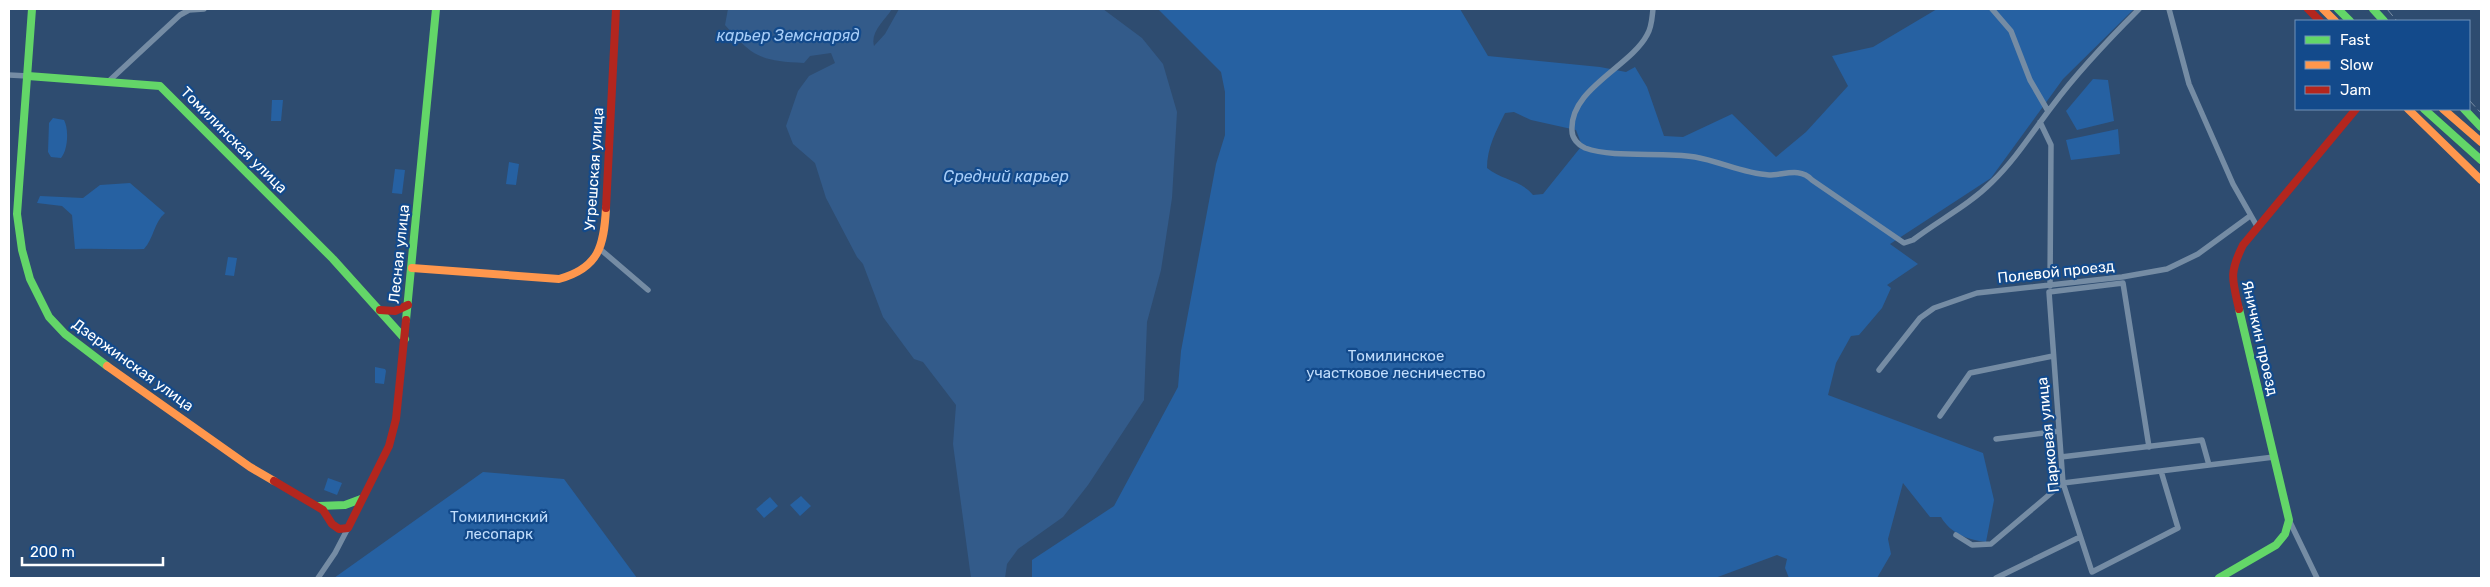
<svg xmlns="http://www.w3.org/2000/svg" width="2490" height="587" viewBox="0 0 2490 587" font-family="Rubik,sans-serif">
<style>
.green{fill:#2661a2;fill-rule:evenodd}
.water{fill:#335b8a}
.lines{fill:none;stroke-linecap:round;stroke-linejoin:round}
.street{stroke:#758ca4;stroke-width:5.5}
.fast{stroke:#63d668;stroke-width:8}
.slow{stroke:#ff974d;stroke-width:8}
.jam{stroke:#b3261e;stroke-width:8}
.rail{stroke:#788ca3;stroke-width:1;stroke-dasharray:9 4;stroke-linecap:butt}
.labels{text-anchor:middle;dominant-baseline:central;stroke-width:4.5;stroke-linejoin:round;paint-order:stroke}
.street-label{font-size:15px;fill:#fff;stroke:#134a8b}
.park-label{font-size:15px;fill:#c1ddfc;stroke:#134a8b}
.water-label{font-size:16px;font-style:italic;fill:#a7cdf8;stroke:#134a8b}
</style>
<rect width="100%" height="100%" fill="#2e4c70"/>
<path class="green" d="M1158,9H1460L1488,56L1600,67L1626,72L1635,67L1647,87L1664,136L1683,137L1732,114L1776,157L1806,132L1848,86L1832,56L1873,47L1937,9H2134L2063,79L1991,178L1890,244L1918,264L1887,285L1891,288L1882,308L1859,335L1851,336L1836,363L1828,395L1983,453L1994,500L1986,542C1968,540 1950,533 1941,517H1930L1903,483L1888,539L1891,554L1877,578H1789L1785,568L1787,559L1777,555L1715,578H1032V560L1114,506L1178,387L1181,351L1216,164L1225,135V92L1221,72ZM1514,112L1531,120L1576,130L1581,143L1580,148L1543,194L1533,195C1521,180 1501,180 1487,168C1487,148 1496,131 1505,113Z
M2093,79L2108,80L2114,121L2077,130L2066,111Z
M272,100H283L281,121H271Z
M53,118L64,120C69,129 68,150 61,158L51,157L48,152L49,123Z
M2118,129L2120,154L2071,160L2066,140Z
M509,162L519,164L516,185L506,184Z
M395,169L405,170L402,194L392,193Z
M130,183L165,213C154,222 154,238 144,249C121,250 98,248 75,249L72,215L62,206L37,203L40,196L83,198L100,185Z
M228,257L237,258L234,276L225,275Z
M375,367L385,369L386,371L384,384L375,383Z
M483,472L564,479L637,578H334Z
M328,478L342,483L337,495L324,490Z
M801,496L811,506L800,516L790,505Z
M770,497L778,506L764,518L756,509Z"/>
<path class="water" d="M728,9H892C885,20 870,32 874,46L885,34L899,9H1103L1142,38L1163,64L1177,112L1172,198L1161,270L1147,322L1144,400L1088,485L1063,517L1018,549L1007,564L1005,578H971L953,444L956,405L923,362L914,359L883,317L863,264L857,257L826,198L815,163L793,144L786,126L798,91L809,76L835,63L831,53L810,56L804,63C762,61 753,58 725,25Z"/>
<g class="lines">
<path class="street" d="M1653,9C1652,17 1652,27 1647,35C1630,67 1569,89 1572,131C1572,138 1578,145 1585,148C1616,159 1661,151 1695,157C1719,161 1744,174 1769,175C1784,175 1800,167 1812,180L1904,243L1913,240C1939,220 1968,206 1992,182C2016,159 2033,131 2053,105C2079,70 2109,39 2139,9
M1992,9L2011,31L2030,80L2048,111
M2169,9L2189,84L2233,184L2258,228
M9,75L28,76
M109,81L180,15L189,10L204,9
M2040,122L2051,145L2050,286
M600,249L648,290
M1879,370L1920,318L1934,308L1977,293L2122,277L2167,269L2198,254L2250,216
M1940,416L1970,373L2053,356
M1996,439L2059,431
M2149,447L2123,283L2049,292L2063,483L2092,572L2178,528L2161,471
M2061,457L2202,440L2209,465
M2289,520L2317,578
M1956,535L1972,545L1991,544L2063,483L2274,457
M318,578L335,553L348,528
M1996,578L2080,537"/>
<path class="fast" d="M32,9L17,214L22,250L30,279L49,317L65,334L107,366
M2338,9L2350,21
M2373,9L2384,21
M28,76L160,86L333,259L405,339
M2424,109L2481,160
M2464,109L2481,127
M406,320L436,9
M319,506L345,505L361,499
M2219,578L2276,545L2285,534L2289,520L2239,309"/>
<path class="slow" d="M2323,9L2335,21
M2408,109L2481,180
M2443,109L2481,142
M412,268L559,279C599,268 604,246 606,208
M107,366L250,467L274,481"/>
<path class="jam" d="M2308,9L2320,21
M606,208L616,9
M2239,309C2232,279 2229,273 2243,245L2356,109
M380,310L395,311L408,305
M274,481L323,510L332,524L339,529L348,528L389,446L396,419L406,320"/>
<path class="rail" d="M2387,9L2397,21
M2469,100L2481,113"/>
</g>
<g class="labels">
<g class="street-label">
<text transform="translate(234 140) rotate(45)">Томилинская улица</text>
<text transform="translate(594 169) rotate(-86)">Угрешская улица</text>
<text transform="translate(399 254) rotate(-84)">Лесная улица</text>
<text transform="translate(2056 272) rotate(-6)">Полевой проезд</text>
<text transform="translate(2260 338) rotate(77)">Яничкин проезд</text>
<text transform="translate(133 365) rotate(36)">Дзержинская улица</text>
<text transform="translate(2048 435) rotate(-96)">Парковая улица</text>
</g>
<g class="park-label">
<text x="1396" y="356">Томилинское<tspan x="1396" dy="17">участковое лесничество</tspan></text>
<text x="499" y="517">Томилинский<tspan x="499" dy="17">лесопарк</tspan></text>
</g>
<g class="water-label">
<text x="788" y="35">карьер Земснаряд</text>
<text x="1006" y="176">Средний карьер</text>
</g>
</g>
<rect width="2490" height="587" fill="none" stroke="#ffffff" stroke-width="20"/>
<rect x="2295" y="20" width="175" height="90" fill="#134a8b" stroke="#7192b9"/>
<rect x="2305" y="36" width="25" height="8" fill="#63d668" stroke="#7192b9"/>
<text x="2340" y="45" font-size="15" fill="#ffffff">Fast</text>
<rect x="2305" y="61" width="25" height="8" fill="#ff974d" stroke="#7192b9"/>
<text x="2340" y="70" font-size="15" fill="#ffffff">Slow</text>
<rect x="2305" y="86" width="25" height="8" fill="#b3261e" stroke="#7192b9"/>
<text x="2340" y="95" font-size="15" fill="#ffffff">Jam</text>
<path d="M22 557v8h141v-8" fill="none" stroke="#ffffff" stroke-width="2.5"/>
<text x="30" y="557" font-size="15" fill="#ffffff" stroke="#134a8b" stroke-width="4" paint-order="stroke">200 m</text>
</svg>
